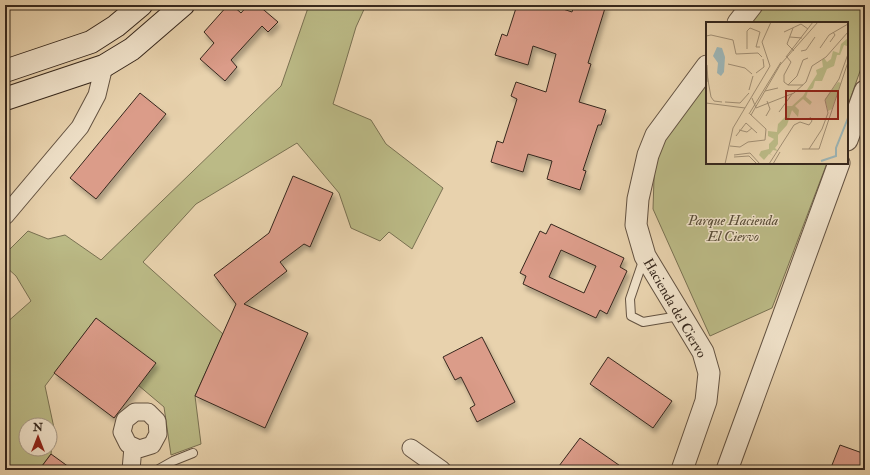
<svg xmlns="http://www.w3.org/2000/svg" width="870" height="475" viewBox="0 0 870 475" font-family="'IM FELL Double Pica',serif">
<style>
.green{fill:#bbba86;stroke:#797152;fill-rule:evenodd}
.building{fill:#db9c89;stroke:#37281d;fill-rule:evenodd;filter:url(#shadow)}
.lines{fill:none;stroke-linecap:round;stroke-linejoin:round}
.service-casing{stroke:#635241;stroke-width:10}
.minor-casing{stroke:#635241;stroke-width:19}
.tertiary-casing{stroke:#635241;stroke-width:23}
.secondary-casing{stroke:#37281d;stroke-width:24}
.service{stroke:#f0e2ca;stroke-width:8}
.minor{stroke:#f0e2ca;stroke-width:17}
.tertiary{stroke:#f0e2ca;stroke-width:21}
.secondary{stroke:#f0e2ca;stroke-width:22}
.labels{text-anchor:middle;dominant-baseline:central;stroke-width:3;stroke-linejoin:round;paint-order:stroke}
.park-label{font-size:14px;font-style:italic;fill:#584c37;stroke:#f0e2ca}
.street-label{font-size:14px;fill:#37281d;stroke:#f0e2ca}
.inset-river{fill:none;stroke:#9cb5b6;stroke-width:2}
.inset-road{fill:none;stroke:#a18e73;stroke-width:1}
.view{fill:#8f2418;fill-opacity:0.15;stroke:#8f2418;stroke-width:2}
.inset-edge{fill:none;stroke:#37281d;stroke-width:2}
</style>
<defs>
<filter id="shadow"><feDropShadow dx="2.5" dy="4.5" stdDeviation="2" flood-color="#0004"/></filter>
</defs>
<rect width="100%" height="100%" fill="#e8d2ad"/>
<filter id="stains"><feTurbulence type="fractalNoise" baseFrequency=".005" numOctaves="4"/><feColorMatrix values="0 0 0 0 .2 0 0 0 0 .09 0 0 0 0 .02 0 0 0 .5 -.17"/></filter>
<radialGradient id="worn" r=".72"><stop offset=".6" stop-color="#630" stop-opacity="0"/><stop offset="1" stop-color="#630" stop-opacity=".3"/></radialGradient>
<path class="green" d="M309,5H366L356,27L333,104L371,120L386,144L443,188L412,249L389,232L380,241L351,228L339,193L297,143L196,204L143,262L223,334L195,396L201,444L171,455L164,407L138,385L96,318L45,386L54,428L51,454L39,470H5V324L31,301L16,276L5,266V254L28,231L48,239L65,235L101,260L281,86ZM26,425H50V449H26Z
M763,5H865V57L847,108V23H749Z
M707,79V163H827L772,308L710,336L653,209L655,148Z"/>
<path class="building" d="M228,5H232L241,13L248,5H258L278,22L268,32L262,26L231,60L237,67L225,81L200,59L214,43L204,32Z
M517,5H551L572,12L574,5H606L588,63L591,64L579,102L606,110L601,125H598L583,170L586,171L580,190L547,179L552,161L528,154L523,172L491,162L497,141L503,143L517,99L511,96L516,82L546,92L556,54L533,46L528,65L495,55L502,34L507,36Z
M140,93L166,114L96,199L70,178Z
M293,176L333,193L310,247L304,244L280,262L287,271L244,304L308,333L265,428L195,396L236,304L214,275L269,233Z
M551,224L624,258L620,267L627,271L607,314L600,310L596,318L523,284L526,276L520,273L540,231L546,234ZM561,250L596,266L584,293L549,277Z
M96,318L156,363L114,418L54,373Z
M482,337L515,402L477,422L470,408L475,405L461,377L455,380L443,357Z
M608,357L672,401L653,428L590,384Z
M580,438L626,470H556Z
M840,445L865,454V470H830Z
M51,454L73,470H39Z"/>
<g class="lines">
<defs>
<path id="service" d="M644,258L630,299L631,316L643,322L679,316
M157,470L173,461L193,453"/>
<path id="minor" d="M5,216L80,127L97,95L104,66
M135,412H148L157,421L158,434L152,445L139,449L128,444L122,432L125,420Z
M411,448L442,470
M131,470L133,447"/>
<path id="tertiary" d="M738,23L752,5
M847,140L865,91
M682,470L706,401L709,373L703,352L645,256L636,225L638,199L648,155L656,135L707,66
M727,470L839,163"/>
<path id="secondary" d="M5,71L91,42L116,26L141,5
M5,99L104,66L132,49L183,5"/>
</defs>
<use href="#service" class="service-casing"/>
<use href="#minor" class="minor-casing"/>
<use href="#tertiary" class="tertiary-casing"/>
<use href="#secondary" class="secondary-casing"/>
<use href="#service" class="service"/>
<use href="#minor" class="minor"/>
<use href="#tertiary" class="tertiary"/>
<use href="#secondary" class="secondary"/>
</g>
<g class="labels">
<g class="park-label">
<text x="733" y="220">Parque Hacienda<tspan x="733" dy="16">El Ciervo</tspan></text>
</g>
<g class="street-label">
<text transform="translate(675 308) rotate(60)">Hacienda del Ciervo</text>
</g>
</g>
<g transform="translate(706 22)">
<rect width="142" height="142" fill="#e8d2ad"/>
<path d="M142,16L141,24L138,23L134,33H131L128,44L121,47L116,59H109L107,66L102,69L100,75L106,80L104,83L97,77L89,84L93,88L92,95L86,88L81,103L72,113V122L69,126L72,129L67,128L64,132L68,134L63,132L58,138L53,133L55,129L63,127V122L68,117L62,114V109L71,110L72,102L79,95L80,84H86L97,74L111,52L110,48L117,45L116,38L118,36L121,40L125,37L127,29L133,31L135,22ZM132,60L135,61L126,87L122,89L119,77Z" fill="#bbba86"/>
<path d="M11,25L16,26L19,35L18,50L15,54L11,51L12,41L7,34Z" fill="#9cb5b6"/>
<path class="inset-river" d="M115,139L130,134V126L142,96"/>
<path class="inset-road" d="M87,6L81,22L88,29M78,10L95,2L102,7M0,14L5,13L27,18L30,32L52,31L56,35M84,15L96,16M124,20L129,13L127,10M0,24V43M114,26L123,13L142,2M41,27V9L44,6L54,10L50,25H54M95,29L100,28L109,15M80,35L107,0M81,35L85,40L78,53V60L82,63H97M22,42L39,46L46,52M1,43L2,60M0,47L5,75L8,79L16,80M50,51L58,45L57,37M82,63L91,54L97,38L102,36M43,68L47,54M59,69L72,66M46,76L50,86L88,71L100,60L106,44L120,35L142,10M19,80L34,81L43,71M0,81L39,86M73,90L86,72M43,92L75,40M45,93L74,43L112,0M60,94L64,87L61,79M33,108L41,110L46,106M30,114L40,101L51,111M24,124L34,125L42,120L59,118L60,107L44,92M96,127H113L142,40M103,127L116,107L122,91L119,78L133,57L142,32M28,133L44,131L54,142M28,135L43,134L51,142M19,142L27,106L64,44L56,20L65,0M63,142L88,103L94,100L103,103L106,99L104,95M67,142L74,130"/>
<path class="view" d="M80,69H132V97H80Z"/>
<rect width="142" height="142" class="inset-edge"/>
</g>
<rect width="870" height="475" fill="none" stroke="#e8d2ad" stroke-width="20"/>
<rect x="6" y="6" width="858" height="463" fill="none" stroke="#37281d" stroke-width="2"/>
<rect x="10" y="10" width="850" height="455" fill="none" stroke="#37281d"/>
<g transform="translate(38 437)"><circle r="19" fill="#f0e2ca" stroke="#a69885"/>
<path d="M0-3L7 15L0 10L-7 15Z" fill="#8f2418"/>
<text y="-6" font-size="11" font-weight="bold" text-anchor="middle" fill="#37281d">N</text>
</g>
<rect width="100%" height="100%" filter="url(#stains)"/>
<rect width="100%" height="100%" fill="url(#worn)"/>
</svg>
